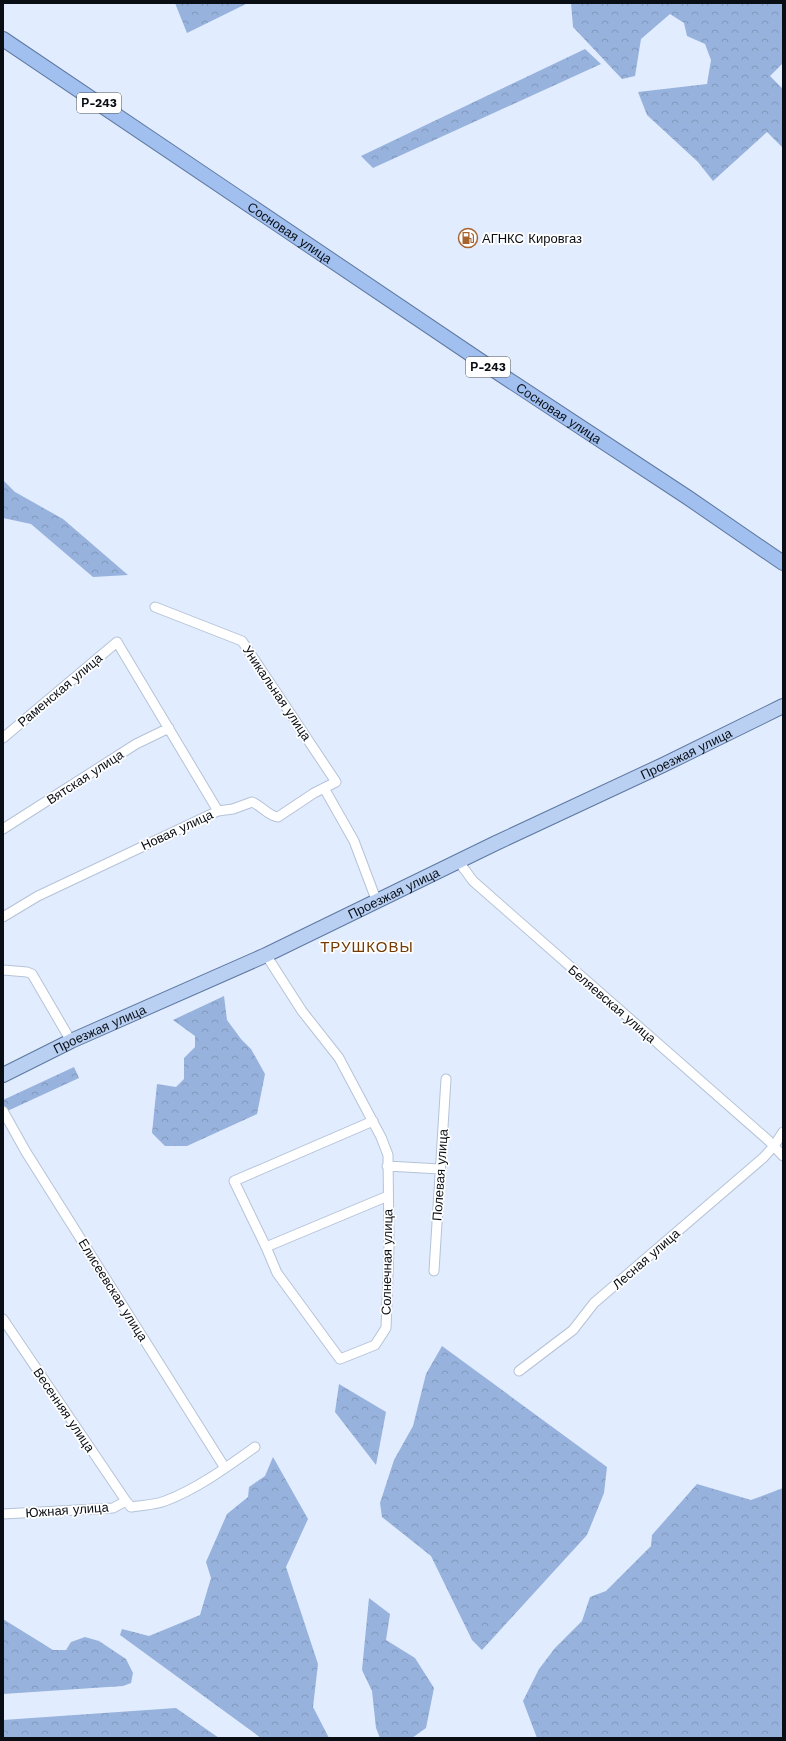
<svg xmlns="http://www.w3.org/2000/svg" width="786" height="1741" viewBox="0 0 786 1741" font-family="'Work Sans',sans-serif">
<style>
.forest{fill:url(#forest-crowns)}
.lines{fill:none;stroke-linecap:round;stroke-linejoin:round}
.minor-casing{stroke:#b5c3d8;stroke-width:11}
.primary-casing{stroke:#5e78a0;stroke-width:16}
.trunk-casing{stroke:#5e78a0;stroke-width:16}
.minor{stroke:#fff;stroke-width:9}
.primary{stroke:#b9d0f3;stroke-width:14}
.trunk{stroke:#a2c0ef;stroke-width:14}
.labels{text-anchor:middle;dominant-baseline:central;stroke-width:3.5;stroke-linejoin:round;paint-order:stroke}
.shield{fill:#fff;stroke:#53565b;stroke-width:1}
.shield-label{font-size:12px;font-weight:bold;fill:#090e15}
.street-label{font-size:13px;fill:#090e15;stroke:#fff}
.poi-label{font-size:13px;fill:#090e15;stroke:#fff;text-anchor:start}
.quarter-label{font-size:15px;letter-spacing:1px;fill:#733a01;stroke:#fff}
</style>
<defs>
<pattern id="forest-crowns" width="20" height="18" patternUnits="userSpaceOnUse"><rect width="20" height="18" fill="#97b2dc"/><path d="M2 6a3 3 0 1 1 6 0M12 15a3 3 0 1 1 6 0" fill="none" stroke="#8198bc"/></pattern>
</defs>
<rect width="100%" height="100%" fill="#e1ecfe"/>
<path class="forest" d="M175,3H248L187,33Z
M571,3H783V63L770,76L783,89V148L767,132L713,181L698,162L647,115L638,92L707,84L711,60L705,44L687,36L684,23L670,14L641,39L635,76L622,79L573,27Z
M585,49L601,64L373,168L361,156Z
M3,480L15,492L63,519L128,575L93,577L31,524L3,518Z
M224,996L227,1020L241,1039L251,1049L265,1074L257,1114L187,1146H165L152,1133L157,1084L176,1087L184,1079V1058L195,1047V1036L173,1020Z
M74,1067L79,1078L3,1113V1100Z
M442,1346L607,1467L604,1493L587,1535L482,1650L472,1640L431,1556L382,1517L380,1503L394,1460L413,1426L426,1374Z
M339,1384L386,1412L376,1465L335,1412Z
M273,1457L308,1519L286,1567L318,1664L313,1707L329,1738H261L120,1635L122,1629L149,1636L200,1615L211,1578L206,1562L227,1514L248,1497L249,1487L265,1476Z
M697,1484L751,1500L783,1488V1738H537L523,1701L539,1669L555,1648L582,1621L590,1597L606,1591L651,1546L652,1535Z
M369,1598L390,1614L386,1640L415,1658L434,1688L426,1728L412,1738H380L376,1728L372,1691L362,1670Z
M3,1619L53,1650H66L71,1642L85,1637L99,1641L126,1659L133,1673L131,1683L123,1686L3,1694Z
M176,1708L219,1738H3V1720Z"/>
<g class="lines">
<defs>
<path id="minor" d="M155,607L242,641L336,782L314,793L278,817C268,816 262,806 252,802L233,809L218,811
M3,738L117,642L218,811L38,896L3,917
M324,788L354,841L377,902
M3,829L136,744L169,728
M459,862L473,881L769,1141L783,1156
M266,955L302,1011L339,1058L381,1137L388,1155L389,1247L386,1328L375,1345L340,1359L277,1273L266,1247L234,1181L373,1121
M3,970L27,972L32,974L71,1041
M3,1111L26,1152L225,1468
M387,1166L440,1169
M266,1247L388,1196
M434,1271L446,1079
M3,1319L126,1501
M519,1371L573,1330L594,1303L763,1158L774,1146L783,1132
M3,1514L113,1508L126,1501L131,1507C142,1505 155,1505 165,1501C197,1489 227,1467 255,1447"/>
<g id="primary">
<path id="s1" d="M3,1075L71,1041L266,955L496,843L663,765L783,706"/>
</g>
<g id="trunk">
<path id="s2" d="M3,39L500,374L687,497L783,563"/>
</g>
</defs>
<use href="#minor" class="minor-casing"/>
<use href="#primary" class="primary-casing"/>
<use href="#trunk" class="trunk-casing"/>
<use href="#minor" class="minor"/>
<use href="#primary" class="primary"/>
<use href="#trunk" class="trunk"/>
</g>
<defs>
<symbol id="fuel-ring" viewBox="-11 -11 22 22"><circle r="9.5" fill="#fff" stroke="#a66431" stroke-width="1.5"/><path d="M-5.5-6h7V0h2V4h1.3V-2.5L3-4.5l.8-.8L6-3V5H2.5V1h-1V6h-7ZM-4.2-4.7v3.2H.2V-4.7Z" fill="#a66431"/></symbol>
</defs>
<g fill-rule="evenodd">
<use href="#fuel-ring" x="457" y="227" width="22" height="22"/>
</g>
<g class="labels">
<g class="shield">
<rect x="77" y="93" width="44" height="20" rx="3"/>
<rect x="466" y="357" width="44" height="20" rx="3"/>
</g>
<g class="shield-label">
<text x="99" y="103">Р-243</text>
<text x="488" y="367">Р-243</text>
</g>
<g class="street-label">
<text stroke="none"><textPath href="#s2" startOffset="346">Сосновая улица</textPath></text>
<text stroke="none"><textPath href="#s2" startOffset="670">Сосновая улица</textPath></text>
<text transform="translate(60 690) rotate(-40)">Раменская улица</text>
<text transform="translate(277 693) rotate(56)">Уникальная улица</text>
<text stroke="none"><textPath href="#s1" startOffset="755">Проезжая улица</textPath></text>
<text transform="translate(85 777) rotate(-33)">Вятская улица</text>
<text transform="translate(177 830) rotate(-25)">Новая улица</text>
<text stroke="none"><textPath href="#s1" startOffset="431">Проезжая улица</textPath></text>
<text transform="translate(612 1004) rotate(41)">Беляевская улица</text>
<text stroke="none"><textPath href="#s1" startOffset="107">Проезжая улица</textPath></text>
<text transform="translate(440 1175) rotate(-86)">Полевая улица</text>
<text transform="translate(646 1259) rotate(-41)">Лесная улица</text>
<text transform="translate(387 1262) rotate(-89)">Солнечная улица</text>
<text transform="translate(113 1290) rotate(58)">Елисеевская улица</text>
<text transform="translate(64 1410) rotate(56)">Весенняя улица</text>
<text transform="translate(67 1510) rotate(-4)">Южная улица</text>
</g>
<g class="poi-label">
<text x="482" y="238">АГНКС Кировгаз</text>
</g>
<g class="quarter-label">
<text x="367" y="947">ТРУШКОВЫ</text>
</g>
</g>
<rect width="786" height="1741" fill="none" stroke="#090e15" stroke-width="8"/>
</svg>
